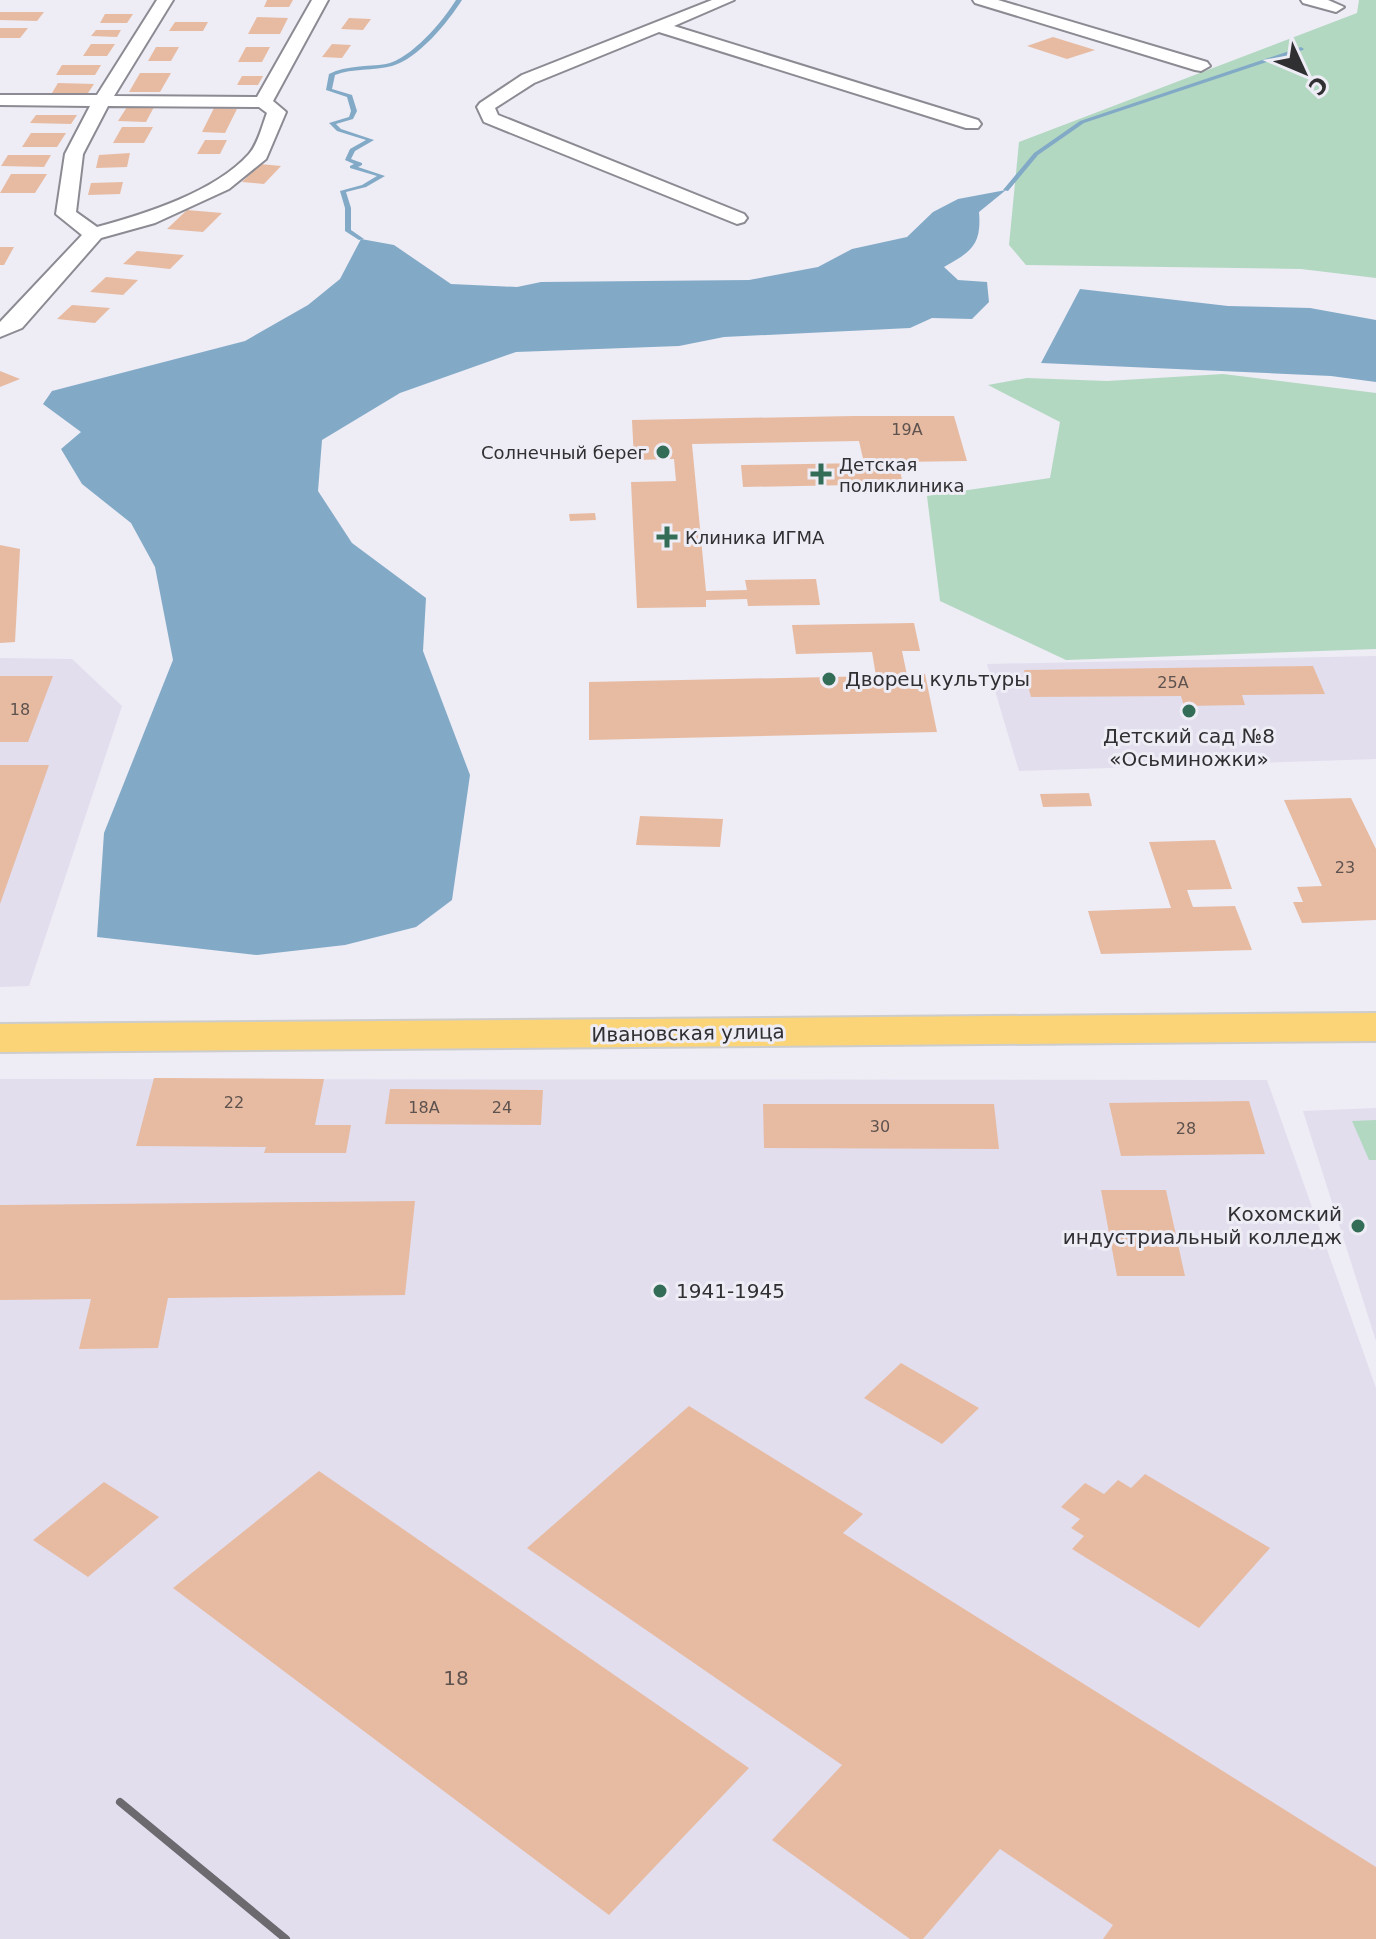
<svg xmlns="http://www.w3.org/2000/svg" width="1376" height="1939" viewBox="0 0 1376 1939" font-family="'DejaVu Sans',sans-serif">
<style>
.built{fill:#e2deee}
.green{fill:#b2d8c1}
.water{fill:#82aac7}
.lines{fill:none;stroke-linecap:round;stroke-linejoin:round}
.stream{fill:#82aac7;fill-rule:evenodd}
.building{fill:#e7bba2}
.street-casing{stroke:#8c8a92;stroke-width:4}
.primary-casing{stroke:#cdcdce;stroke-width:4}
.street{fill:#fff;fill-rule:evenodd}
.primary{fill:#fad477;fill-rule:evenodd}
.rail{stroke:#6c6a6f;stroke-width:8}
.poi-dot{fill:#336d57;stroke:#eeecf5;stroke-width:3}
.labels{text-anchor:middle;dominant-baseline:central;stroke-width:6;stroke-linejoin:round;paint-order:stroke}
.number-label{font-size:16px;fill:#5e524e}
.far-poi-label{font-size:18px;fill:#302f32;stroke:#eeecf5;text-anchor:start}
.poi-label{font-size:20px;fill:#302f32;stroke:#eeecf5;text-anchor:start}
.street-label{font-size:20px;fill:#302f32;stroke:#eeecf5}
.near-number-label{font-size:20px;fill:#5e524e}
</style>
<rect width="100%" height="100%" fill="#eeecf5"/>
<path class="built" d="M1376,656V759L1019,771L987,664Z
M0,658L72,659L122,706L29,986L0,987Z
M0,1079L1267,1080L1376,1388V1939H0Z
M1376,1108V1341L1303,1111Z"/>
<path class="green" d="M1359,0H1376V278L1301,269L1026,265L1009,245L1019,142L1357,13Z
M1223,374L1376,393V649L1066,660L940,601L927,496L1050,478L1060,422L988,385L1027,378L1107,381Z
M1376,1120V1160H1369L1352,1121Z"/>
<path class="water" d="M1006,190L979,212C982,246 970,252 944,267L958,280L987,282L989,302L972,319L932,318L910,328L724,337L679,346L516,352L400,393L322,440L318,491L352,543L426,598L423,651L470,775L452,900L416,927L345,945L257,955L97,937L104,833L173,660L155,567L131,523L82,484L61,449L81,432L43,404L52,391L245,341L308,305L340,279L361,239L394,245L451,284L517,287L541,282L749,280L818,267L852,249L907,237L933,212L958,199Z
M1080,289L1228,306L1310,308L1376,320V382L1331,376L1041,363Z"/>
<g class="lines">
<path class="stream" d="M456,0H462C448,22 418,59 392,66C373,71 353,68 335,75L332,89L352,95L357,111L353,119L336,124L341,129L374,140L355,151L351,159L362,163V165L358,167L385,176L366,187L346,192L351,208V230L364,239L359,240L345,231V208L340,191L362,185L377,176L350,168V166L354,164L345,160L350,149L366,140L337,131L329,123L349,117L351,111L347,97L326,90L329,74C347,65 367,67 386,64C411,59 443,21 456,0Z
M1301,47L1304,49L1303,50L1084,123L1038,155L1008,191L1003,190L1034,153L1080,121Z"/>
</g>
<path class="building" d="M267,0H293L289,7H264Z
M0,12H44L37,21L0,20Z
M105,14H133L127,23H100Z
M257,17L288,18L280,34H248Z
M349,18L371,19L363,30L341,29Z
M175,22H208L203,31H169Z
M0,28H28L20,38H0Z
M96,30H121L117,37L91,36Z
M1053,37L1095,50L1067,59L1027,46Z
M91,44H115L107,56H83Z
M332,44L351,45L342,58L322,57Z
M156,47H179L171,61H148Z
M246,47H270L262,62H238Z
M62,65H101L95,75H56Z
M140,73H171L160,92H129Z
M242,76H263L258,85H237Z
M58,83L94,84L88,93H52Z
M127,107H154L146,122L118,121Z
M214,108L237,109L225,133L202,132Z
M36,115H77L71,124L30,123Z
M122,127H153L144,143H113Z
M31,133H66L57,147H22Z
M205,140H227L220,154H197Z
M130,153L127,167L96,168L99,155Z
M8,155H51L44,167L1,166Z
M260,164L281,166L264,184L242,182Z
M11,174H47L35,193H0Z
M123,182L120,194L88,195L91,183Z
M187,210L222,213L203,232L167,229Z
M0,247H14L4,265H0Z
M137,251L184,255L170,269L123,264Z
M106,277L138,280L123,295L90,292Z
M72,305L110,308L95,323L57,319Z
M0,371L20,379L0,387Z
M854,416H954L967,461L898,462L903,484L743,487L741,465L864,463L859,441L692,444L706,591L747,590L745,580L816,579L820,605L748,606L747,599L706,600V607L637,608L631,482L676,481L674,459L634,460L632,420Z
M595,513L596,520L570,521L569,514Z
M0,545L20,549L15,642L0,643Z
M914,623L920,651H902L907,675L925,674L937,732L589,740V682L876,676L872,652L796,654L792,625Z
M1313,666L1325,694L1242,695L1245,705L1184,706L1181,696L1031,697L1024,670Z
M0,676H53L28,742H0Z
M0,765H49L0,904Z
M1089,793L1092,806L1043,807L1040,794Z
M1351,798L1376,849V920L1302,923L1293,902H1303L1297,887L1322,886L1284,800Z
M640,816L723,819L720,847L636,845Z
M1215,840L1232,889L1187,890L1193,907L1235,906L1252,950L1101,954L1088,911L1171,908L1149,842Z
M154,1078L324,1079L315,1125H351L346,1153H264L266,1147L136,1146Z
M390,1089L543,1090L541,1125L385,1124Z
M1249,1101L1265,1154L1121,1156L1109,1103Z
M763,1104H994L999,1149L764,1148Z
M1101,1190H1166L1185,1276H1117Z
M415,1201L405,1295L168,1298L158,1348L79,1349L91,1299L0,1300V1205Z
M901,1363L979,1408L942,1444L864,1398Z
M689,1406L863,1514L843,1533L1376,1867V1939H1103L1113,1925L1000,1849L923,1939H910L772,1840L842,1765L527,1548Z
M319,1471L749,1768L609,1915L173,1588Z
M1145,1474L1270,1548L1199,1628L1072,1549L1084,1536L1071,1528L1080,1519L1061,1507L1085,1483L1104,1494L1118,1480L1131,1488Z
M104,1482L159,1517L88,1577L33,1540Z"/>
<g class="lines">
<defs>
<path id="street" d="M157,0H173L114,96L257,97L312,0H328L273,101L286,112L266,159L229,189L155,223L101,238L22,328L0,337V322L82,235L56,214L65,154L90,106L0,105V95H97ZM108,106L259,107L267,113C262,126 258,144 249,154C215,192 145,214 97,227L76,212L83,154Z
M712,0H734L674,26L978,120L981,124L978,128H966L659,32L534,83L495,108L498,115L744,214L747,218L744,222L737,224L484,122L477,107L480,103L522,75Z
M973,0H998L1207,62L1210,66L1201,71L1195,70L975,3Z
M1301,0H1328L1344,7L1336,12L1303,3Z"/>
<path id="primary" d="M1376,1013V1041L0,1052V1024Z"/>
</defs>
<use href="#street" class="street-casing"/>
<use href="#primary" class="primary-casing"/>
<use href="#street" class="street"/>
<use href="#primary" class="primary"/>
<path class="rail" d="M120,1802L286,1939"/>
</g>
<g class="poi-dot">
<circle cx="663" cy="452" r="8"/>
<path d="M817 462h8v8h8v8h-8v8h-8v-8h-8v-8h8z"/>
<path d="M663 525h8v8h8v8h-8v8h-8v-8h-8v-8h8z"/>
<circle cx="829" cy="679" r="8"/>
<circle cx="1189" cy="711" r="8"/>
<circle cx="1358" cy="1226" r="8"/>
<circle cx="660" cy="1291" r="8"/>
</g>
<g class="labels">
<g class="number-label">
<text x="907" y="429">19А</text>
<text x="1173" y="682">25А</text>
<text x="20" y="709">18</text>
<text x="1345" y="867">23</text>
<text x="234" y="1102">22</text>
<text x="424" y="1107">18А</text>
<text x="502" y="1107">24</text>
<text x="880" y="1126">30</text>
<text x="1186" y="1128">28</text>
</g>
<g class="far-poi-label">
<text x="647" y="452" text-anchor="end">Солнечный берег</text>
<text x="839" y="464">Детская<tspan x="839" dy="21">поликлиника</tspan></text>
<text x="685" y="537">Клиника ИГМА</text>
</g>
<g class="poi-label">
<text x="845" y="679">Дворец культуры</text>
<text x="1189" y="736" text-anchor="middle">Детский сад №8<tspan x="1189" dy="23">«Осьминожки»</tspan></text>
<text x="1342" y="1214" text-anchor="end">Кохомский<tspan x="1342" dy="23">индустриальный колледж</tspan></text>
<text x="676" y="1291">1941-1945</text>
</g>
<g class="street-label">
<text transform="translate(688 1033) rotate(-1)">Ивановская улица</text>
</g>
<g class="near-number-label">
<text x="456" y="1678">18</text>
</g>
</g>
<g transform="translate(1304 72) rotate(134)" stroke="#eeecf5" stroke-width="6" paint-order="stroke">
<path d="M0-6L14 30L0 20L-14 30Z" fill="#302f32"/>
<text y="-12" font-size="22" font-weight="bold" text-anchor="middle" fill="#302f32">С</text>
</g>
</svg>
